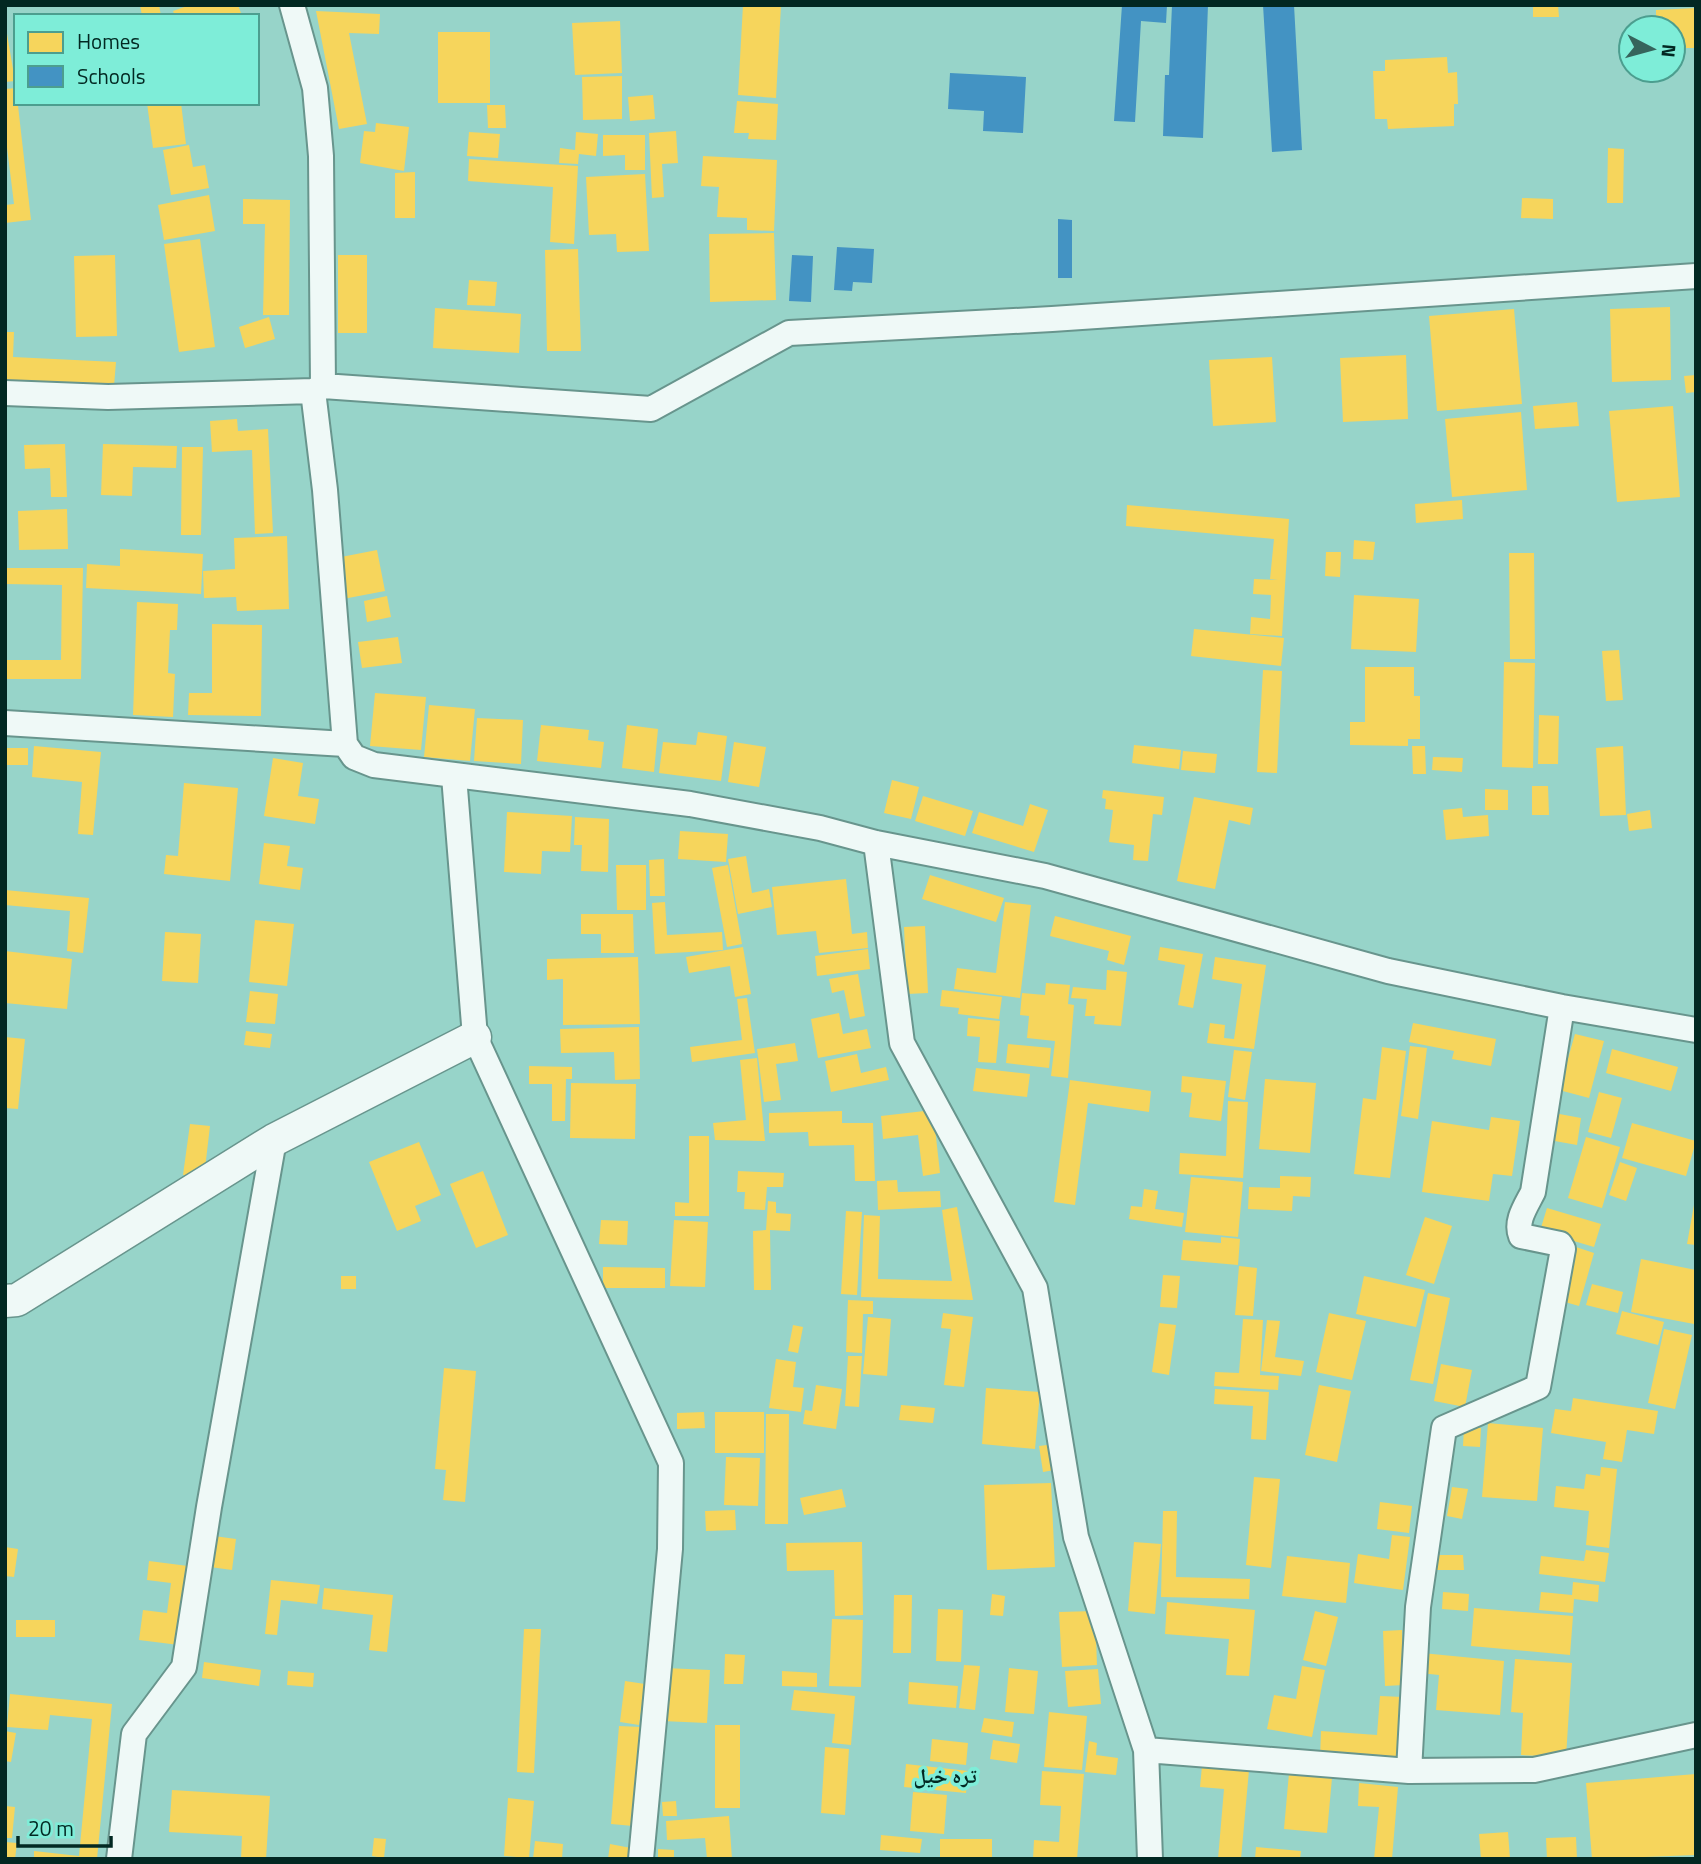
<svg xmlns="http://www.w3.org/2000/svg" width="1701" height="1864" viewBox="0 0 1701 1864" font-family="'Titillium Web','Noto Naskh Arabic',sans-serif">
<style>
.homes{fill:#f6d55c}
.schools{fill:#4393c3}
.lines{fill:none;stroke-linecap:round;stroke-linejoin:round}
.minor-casing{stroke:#68958d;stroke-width:28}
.tertiary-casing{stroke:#68958d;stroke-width:35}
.minor{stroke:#eff9f7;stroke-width:24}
.tertiary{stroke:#eff9f7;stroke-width:32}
.labels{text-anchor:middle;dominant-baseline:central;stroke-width:7;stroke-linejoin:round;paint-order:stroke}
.quarter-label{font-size:21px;font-weight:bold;fill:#022822;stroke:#7eedd8}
</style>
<rect width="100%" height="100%" fill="#97d4c9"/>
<path class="homes" d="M140,5H159L161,16H142Z
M190,5H238L242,16H175L173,11Z
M743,5H781L776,98L738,95Z
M1533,5H1558L1559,17H1533Z
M1696,8V48H1673V28H1656V10Z
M316,11L380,14L379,34L349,33L367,124L339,129Z
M620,21L622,73L575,75L572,23Z
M5,22L15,81L5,82Z
M438,32H490V103H438Z
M1447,57L1448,73L1457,72L1458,104H1454V126L1388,129L1387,119H1375L1373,71H1385V60Z
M622,76V119L583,120L582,77Z
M16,88L31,220L5,223V205L14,204L5,131V89Z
M653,95L655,119L630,121L628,97Z
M737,101L778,104L776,140L748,139L749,133H734Z
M147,103H181L186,144L153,148Z
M487,105H505L506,128H488Z
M376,123L409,127L404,171L360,163L364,131L375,132Z
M676,131L678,163L662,164L664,197L652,198L649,133Z
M469,132L500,134L498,158L467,156Z
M576,132L598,134L596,156L579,154L578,164L559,163L560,148L575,150Z
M603,135H645V170H625V155L603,156Z
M189,145L193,167L205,165L209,188L171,195L163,150Z
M1608,148L1624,149L1623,203H1607Z
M703,156L777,160L774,231L747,230V218L717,217L719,187L701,186Z
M469,159L578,166L574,244L550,242L553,187L468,181Z
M415,172V218H395V173Z
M645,174L649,251L617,252L616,234L589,235L586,177Z
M209,195L215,231L164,240L158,205Z
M1522,198L1553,199V219L1521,218Z
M243,199L290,200L289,315H263L265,224H243Z
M774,233L776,300L710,302L709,234Z
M200,239L215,347L179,352L164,244Z
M578,249L581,351H547L545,250Z
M115,255L117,336L76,337L74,256Z
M338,255H367V333H338Z
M469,280L497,282L495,306L467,305Z
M1670,307L1671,380L1612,382L1610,309Z
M435,308L521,314L519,353L433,348Z
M1514,309L1522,404L1437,411L1429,316Z
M269,317L275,339L245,348L239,327Z
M5,332H14L13,357L116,362L114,386L5,381Z
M1406,355L1408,419L1343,422L1340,358Z
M1272,357L1276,422L1213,426L1209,360Z
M1696,375V392L1686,393L1684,376Z
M1577,402L1579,426L1535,429L1533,406Z
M1673,406L1680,497L1617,502L1609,411Z
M1521,412L1527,490L1452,497L1445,419Z
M237,419L238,431L268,429L273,533L255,534L252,450L212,452L210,421Z
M65,444L67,497H51L50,468L25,469L24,445Z
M103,444L177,446L176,468L133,467L132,496L101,495Z
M182,447H203L201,535H181Z
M1462,500L1463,519L1416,523L1415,504Z
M1127,505L1289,519L1282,636L1250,634L1251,617L1270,619L1271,595L1253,594L1254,579L1278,580L1270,579L1274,539L1126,526Z
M67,509L68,549L19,550L18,511Z
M287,536L289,609L237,611L236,597L204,598L203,571L235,569L234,538Z
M1354,540L1375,542L1373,560L1353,559Z
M120,549L203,554L201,594L86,588L87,564L120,566Z
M377,550L385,591L343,599L336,558Z
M1326,552H1341L1340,577L1325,576Z
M1509,553H1534L1535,659H1510Z
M5,568H83L81,679H5V660H61L62,585L5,584Z
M1354,595L1419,599L1416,652L1351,649Z
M387,596L391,617L367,622L364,601Z
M137,602L178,604L177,630H170L168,673L175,674L173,717L133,715Z
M212,624L262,625L261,716L188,715L189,693H212Z
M1194,629L1284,638L1281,666L1191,656Z
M398,637L402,663L362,668L358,642Z
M1619,650L1623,700L1606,701L1602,651Z
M1504,662L1535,663L1533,768L1502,767Z
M1365,667H1414V696H1420V739H1408V746L1350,745V722H1365Z
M1263,670L1282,671L1277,773L1257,772Z
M375,693L426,697L421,750L370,746Z
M429,705L475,709L470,761L424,757Z
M1539,715L1559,716L1558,764H1538Z
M477,718L523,720L521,764L474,761Z
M541,725L589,730L588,740L604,742L601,768L537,761Z
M627,725L658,729L654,772L622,768Z
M698,732L727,736L721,781L659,773L663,742L696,745Z
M734,742L766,747L759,787L728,782Z
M1134,745L1181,750L1179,769L1132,763Z
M34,746L101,752L93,835L78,834L82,782L32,777Z
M1412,746H1425L1426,774H1413Z
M1623,746L1626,815L1600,816L1596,748Z
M5,748H28V765H5Z
M1183,751L1217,754L1215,773L1181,770Z
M1433,757L1463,758L1462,772L1432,770Z
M273,758L303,763L298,796L319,799L315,824L264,816Z
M892,780L919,787L911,819L884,813Z
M184,783L238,788L230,881L164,874L166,855L178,856Z
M1532,786H1548L1549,815H1532Z
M1485,789L1508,790V810H1485Z
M1103,790L1164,797L1162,815L1153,814L1148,861L1133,860L1134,845L1109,842L1113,810L1105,809L1106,799L1102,798Z
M923,796L973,811L965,836L915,821Z
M1194,797L1253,808L1250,825L1229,820L1215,889L1177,881Z
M1030,804L1048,810L1034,852L972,833L979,812L1023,826Z
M1462,808L1463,817L1488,815L1489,836L1446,840L1443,810Z
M1650,810L1652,828L1629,831L1627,814Z
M507,812L572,816L570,852L542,851L541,874L504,872Z
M575,817L609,819L608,872L581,871L582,845H574Z
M680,831L728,834L726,862L678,859Z
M264,843L290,846L287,866L303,868L300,890L259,884Z
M746,856L752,893L769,889L772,907L738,914L728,859Z
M664,859L665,896H650L649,860Z
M616,865H646V910H617Z
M728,865L742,944L727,947L712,868Z
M930,875L1004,898L996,922L922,899Z
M846,879L852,934L867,932L868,948L819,953L816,931L777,935L772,887Z
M5,890L89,898L83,953L67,951L70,911L5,905Z
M665,902L667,935L722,932L723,950L655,954L652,903Z
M1005,902L1031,905L1020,998L954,989L957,968L996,973Z
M581,914H633L634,953H601V934H581Z
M1055,916L1131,936L1124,965L1107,960L1109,951L1050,936Z
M255,920L294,924L287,986L249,982Z
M925,926L928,993L907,994L904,927Z
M165,932L201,934L198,983L162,981Z
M743,947L751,994L735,997L730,966L689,973L686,957Z
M1160,947L1203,954L1193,1008L1178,1005L1185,965L1158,960Z
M868,949L870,969L817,976L815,956Z
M5,951L72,959L67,1009L5,1003Z
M638,957L640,1024L563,1025V979L547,980V959Z
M1215,957L1266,965L1254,1049L1207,1043L1210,1023L1225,1025L1224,1038L1234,1039L1242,984L1212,979Z
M1107,970L1127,972L1121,1026L1094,1024L1095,1016H1085L1087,999L1071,998L1073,987L1106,990Z
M858,974L865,1016L850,1019L844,990L832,993L829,979Z
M1046,983L1070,985L1068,1004L1074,1005L1068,1078L1051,1076L1055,1041L1027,1038L1029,1016L1020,1015L1022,993L1045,995Z
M942,990L1002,997L999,1019L958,1014L959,1008L940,1006Z
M250,991L278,994L275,1024L246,1022Z
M747,998L755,1053L692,1062L690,1047L742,1040L737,999Z
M839,1013L843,1034L867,1029L871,1048L818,1058L811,1019Z
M968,1018L1000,1021L996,1063L978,1062L980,1037L967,1036Z
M1413,1023L1496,1039L1491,1066L1452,1059L1454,1051L1409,1042Z
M639,1027L640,1079L615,1080L614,1052L561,1053L560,1029Z
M246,1031L272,1034L270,1048L244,1045Z
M1575,1034L1604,1041L1589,1098L1559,1090Z
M5,1037L25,1039L18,1109L5,1108Z
M795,1043L798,1061L776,1064L781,1100L764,1102L757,1049Z
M1008,1044L1051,1048L1049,1068L1006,1063Z
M1410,1046L1427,1048L1418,1119L1401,1116Z
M1382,1047L1406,1051L1390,1178L1354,1174L1363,1098L1376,1100Z
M1612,1049L1678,1067L1671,1091L1606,1073Z
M1234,1050L1252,1052L1245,1100L1228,1097Z
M857,1054L861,1073L886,1067L889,1080L831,1092L825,1061Z
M757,1058L765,1141L715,1140L713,1123L746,1120L740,1060Z
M529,1066L572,1067V1079H566L565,1121H552V1084H529Z
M976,1068L1030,1074L1027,1097L973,1091Z
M1182,1076L1226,1081L1221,1121L1189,1117L1192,1093L1181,1092Z
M1265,1079L1316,1083L1310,1153L1259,1149Z
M1070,1080L1151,1091L1149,1112L1088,1103L1075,1205L1054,1202Z
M571,1083L636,1084L635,1139L570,1138Z
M1599,1092L1622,1098L1611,1138L1588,1132Z
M1228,1101L1248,1102L1243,1178L1179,1174L1180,1153L1226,1156Z
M933,1110L940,1173L923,1176L918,1135L883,1139L881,1116Z
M842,1111V1123H873L875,1181H855L854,1145L809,1146L808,1132L769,1133V1113Z
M1554,1113L1581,1118L1577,1145L1549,1140Z
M1491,1117L1520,1121L1512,1176L1493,1174L1489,1201L1422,1192L1432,1121L1489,1130Z
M1632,1123L1696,1141L1686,1176L1622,1158Z
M190,1124L210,1126L204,1177L183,1175Z
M689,1136H709V1216H675V1202L689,1203Z
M1586,1137L1620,1147L1602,1208L1568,1198Z
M419,1142L441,1195L415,1206L421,1221L397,1231L369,1162Z
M1620,1162L1637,1168L1626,1201L1609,1195Z
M483,1171L508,1235L476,1248L450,1184Z
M738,1171L784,1173L783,1187H767L765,1210L744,1209L745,1192H737Z
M1280,1176L1311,1177L1310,1197L1293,1196L1292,1211L1248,1209L1249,1187L1280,1188Z
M1191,1177L1243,1182L1238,1237L1185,1232Z
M897,1180L898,1192L940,1191L941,1207L878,1210L877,1181Z
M1144,1189L1158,1191L1155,1209L1184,1213L1182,1227L1129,1219L1131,1206L1142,1207Z
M768,1201L776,1202V1213L791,1214L790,1231L770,1230L771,1290H754L753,1231L766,1230Z
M1694,1205L1696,1206V1245L1687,1244Z
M957,1207L973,1300L861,1297L864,1215L880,1216L878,1279L952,1281L942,1210Z
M1547,1208L1601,1224L1594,1247L1540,1231Z
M846,1211L862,1212L857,1295L841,1294Z
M1425,1217L1452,1226L1434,1284L1406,1275Z
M601,1220L628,1221L627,1245L599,1244Z
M674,1220L708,1222L705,1287L670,1286Z
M1221,1237L1240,1239L1238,1265L1181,1260L1183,1240L1221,1243Z
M1573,1246L1594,1253L1579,1306L1558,1300Z
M1641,1259L1696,1270L1694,1324L1631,1312Z
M1239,1266L1257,1268L1253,1316L1235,1315Z
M603,1267L665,1268V1288H603Z
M1163,1275L1180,1276L1177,1308L1160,1307Z
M341,1276H356V1289H341Z
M1364,1276L1425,1290L1416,1327L1356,1314Z
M1592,1284L1623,1292L1618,1313L1586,1305Z
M1428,1293L1450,1298L1433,1384L1410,1380Z
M848,1300L873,1301V1314H863L862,1353L846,1352Z
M1622,1311L1664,1322L1658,1345L1616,1334Z
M943,1313L973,1317L964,1387L944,1385L951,1329L941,1328Z
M1329,1313L1366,1321L1352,1380L1316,1372Z
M868,1317L891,1319L887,1376L863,1374Z
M1243,1319L1263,1320L1260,1375L1279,1376L1278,1390L1214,1386L1215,1372L1239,1373Z
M1267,1320L1280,1321L1275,1357L1304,1361L1301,1376L1261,1371Z
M1159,1323L1176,1325L1169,1375L1152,1372Z
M793,1325L803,1327L798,1353L788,1351Z
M1664,1329L1692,1335L1675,1409L1648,1403Z
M848,1356H862L859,1407L845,1406Z
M776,1359L796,1362L793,1387L804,1388L801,1412L769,1408Z
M1441,1364L1472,1370L1465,1407L1434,1401Z
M444,1368L476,1371L465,1502L443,1500L446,1470L435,1469Z
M816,1385L842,1389L836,1429L803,1424L805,1410L812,1411Z
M1319,1385L1351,1391L1337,1462L1305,1455Z
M986,1388L1040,1392L1035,1449L982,1444Z
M1215,1389L1269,1392L1266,1440L1251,1439L1253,1406L1214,1404Z
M1573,1398L1658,1411L1654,1434L1627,1430L1622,1462L1603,1459L1606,1442L1551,1433L1555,1409L1571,1411Z
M901,1405L935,1408L933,1423L899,1420Z
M704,1412L705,1428L677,1429V1413Z
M715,1412H764V1453H715Z
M766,1414H789L788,1524H765Z
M1488,1423L1543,1428L1537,1501L1482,1497Z
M1464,1427L1481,1428L1480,1447L1463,1446Z
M1055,1444L1060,1469L1043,1472L1039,1446Z
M726,1457L760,1458L758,1506L724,1505Z
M1601,1467L1617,1469L1609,1548L1586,1545L1589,1511L1554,1507L1556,1486L1584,1489L1586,1474L1600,1476Z
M1254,1477L1280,1479L1271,1568L1246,1565Z
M1051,1483L1055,1567L987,1570L984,1485Z
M1452,1487L1468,1489L1462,1519L1447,1516Z
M842,1489L846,1507L804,1515L800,1498Z
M1380,1502L1412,1506L1409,1533L1377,1529Z
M735,1510L736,1530L706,1531L705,1511Z
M1163,1511H1177L1176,1577L1250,1579L1249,1599L1161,1597Z
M1392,1535L1410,1537L1403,1590L1354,1583L1358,1554L1389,1559Z
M214,1536L236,1539L232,1570L210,1567Z
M862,1542L863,1615L835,1616L834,1570L787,1571L786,1543Z
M1134,1542L1161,1544L1155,1614L1128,1611Z
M5,1547L18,1549L14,1577L5,1576Z
M1586,1550L1609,1553L1605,1582L1539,1574L1541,1556L1584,1561Z
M1433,1555H1463L1464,1570H1433Z
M1287,1556L1350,1563L1346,1603L1282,1596Z
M149,1561L188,1566L179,1645L139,1640L143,1610L167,1613L171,1583L147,1580Z
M271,1580L320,1585L317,1604L281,1600L277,1635L265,1634Z
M1573,1582L1599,1585L1598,1602L1574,1599L1573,1613L1539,1610L1541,1592L1572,1595Z
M324,1588L393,1595L387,1652L369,1650L373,1615L322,1609Z
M1443,1592L1469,1594L1468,1611L1442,1609Z
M992,1594L1005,1596L1003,1616L990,1615Z
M894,1595H912L911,1653H893Z
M1167,1602L1255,1610L1249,1676L1226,1675L1229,1639L1165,1634Z
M1474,1608L1573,1616L1570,1655L1471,1646Z
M938,1609L963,1610L961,1662L936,1661Z
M1095,1611L1097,1665L1062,1667L1059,1612Z
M1315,1611L1338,1617L1326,1666L1303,1660Z
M832,1619L863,1620L861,1687L829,1686Z
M16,1620H55V1637H16Z
M524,1629H541L534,1773L517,1772Z
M1402,1630L1404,1685L1385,1686L1383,1631Z
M1422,1653L1504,1661L1500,1715L1436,1710L1439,1675L1420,1673Z
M725,1654L745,1655L743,1684H724Z
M1515,1659L1572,1663L1566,1757L1521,1755L1523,1713L1511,1712Z
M204,1662L261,1670L259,1686L202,1678Z
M964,1665L980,1666L975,1710L959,1708Z
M1302,1666L1325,1670L1312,1737L1267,1729L1274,1695L1296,1699Z
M665,1668L710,1670L707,1723L662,1721Z
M1009,1668L1038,1671L1034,1714L1005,1712Z
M1098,1669L1101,1704L1068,1707L1065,1671Z
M288,1671L314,1673L313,1687L287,1685Z
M782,1671L817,1673V1687L782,1686Z
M625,1681L645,1684L639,1725L620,1722Z
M909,1682L958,1686L956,1708L908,1704Z
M794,1690L855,1696L851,1745L832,1743L835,1714L791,1710Z
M10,1694L112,1704L97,1859H34V1851L79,1856L92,1719L50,1715L48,1730L7,1727Z
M1380,1696L1403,1697L1398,1764L1320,1758L1321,1731L1377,1735Z
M1049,1712L1087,1716L1082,1770L1044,1767Z
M984,1718L1014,1722L1012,1737L981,1732Z
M715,1725H740V1808H715Z
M619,1726L641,1727L633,1826L611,1824Z
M5,1731L16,1733L11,1762L5,1761Z
M932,1739L968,1743L966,1765L930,1761Z
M993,1740L1020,1744L1017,1763L990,1759Z
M1089,1741L1097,1743L1096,1755L1118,1758L1116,1775L1085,1772Z
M825,1747L849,1749L845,1815L821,1813Z
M906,1764L968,1771L966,1793L904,1787Z
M1202,1766L1249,1770L1241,1859H1218L1224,1789L1200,1787Z
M1042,1771L1084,1774L1077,1859H1033L1034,1840L1059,1842L1061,1806L1040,1805Z
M1289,1773L1332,1778L1327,1833L1284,1829Z
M1696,1774V1855L1592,1859L1586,1783Z
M1359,1783L1398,1787L1392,1859H1374L1379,1807L1358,1806Z
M172,1790L270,1796L266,1859H241L242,1836L169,1832Z
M913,1792L947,1795L944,1834L910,1831Z
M508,1798L534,1801L529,1858L504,1856Z
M676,1801L677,1816H663L662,1802Z
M5,1806L15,1807L12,1838H5Z
M729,1816L732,1859H707L705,1838L667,1840L666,1821Z
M1508,1832L1510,1859H1481L1479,1834Z
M881,1835L922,1839L920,1853L880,1850Z
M1576,1837L1577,1859H1547L1546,1838Z
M374,1838L386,1839L384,1858L372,1856Z
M940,1839H992V1859H940Z
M535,1841L563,1844L562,1859H533Z
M5,1842L17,1843L15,1859H5Z
M610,1844L631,1848L630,1859H608Z
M1256,1847L1301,1851L1300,1859H1255Z
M658,1849L674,1850V1859H658Z"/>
<path class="schools" d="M1122,5H1167L1166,23L1141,21L1135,122L1114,121Z
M1172,5H1208L1203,138L1163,136L1165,75H1169Z
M1263,5H1294L1302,150L1272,152Z
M950,73L1026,77L1023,133L983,131L984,111L948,109Z
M1058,219L1072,220V278H1058Z
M837,247L874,249L872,283L853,282L852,291L834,290Z
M792,255L813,256L811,302L789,301Z"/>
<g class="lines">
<defs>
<path id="minor" d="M323,386L651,409L789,333L1052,319L1696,276
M313,391L325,490L345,744L354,757L374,765L690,804L820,828L876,843L1045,876L1388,971L1562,1007L1696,1030
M5,393L108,397L313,391L323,386L321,156L315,88L292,5
M5,723L345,744
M454,776L475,1037L671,1463L670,1549L641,1859
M876,843L902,1043L1035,1288L1076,1537L1146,1750L1150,1859
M1146,1750L1409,1771L1534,1770L1696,1735
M1409,1771L1418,1607L1444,1428L1538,1387L1563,1249L1560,1244L1521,1236C1515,1221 1526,1206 1533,1192L1562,1007
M119,1859L134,1734L184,1667L209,1507L274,1140"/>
<path id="tertiary" d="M5,1301L17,1300L274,1140L475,1037"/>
</defs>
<use href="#minor" class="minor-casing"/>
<use href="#tertiary" class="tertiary-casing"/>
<use href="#minor" class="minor"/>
<use href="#tertiary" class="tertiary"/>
</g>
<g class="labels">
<g class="quarter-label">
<text x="945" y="1775">تره خیل</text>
</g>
</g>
<rect width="1701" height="1864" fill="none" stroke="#022822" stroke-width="14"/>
<rect x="14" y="14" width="245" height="91" fill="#7eedd8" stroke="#4c9e8f" stroke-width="2"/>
<rect x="28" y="32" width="35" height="21" fill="#f6d55c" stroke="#4c9e8f" stroke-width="2"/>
<text x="77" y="49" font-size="21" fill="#022822">Homes</text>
<rect x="28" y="66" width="35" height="21" fill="#4393c3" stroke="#4c9e8f" stroke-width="2"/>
<text x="77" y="84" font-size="21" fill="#022822">Schools</text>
<g transform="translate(1652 49) rotate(96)"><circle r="33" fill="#7eedd8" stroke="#4c9e8f" stroke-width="2"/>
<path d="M0-5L12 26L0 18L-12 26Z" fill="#36645c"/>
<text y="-10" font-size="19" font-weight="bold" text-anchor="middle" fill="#022822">N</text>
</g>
<path d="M18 1836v10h93v-10" fill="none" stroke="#022822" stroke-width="3.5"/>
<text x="28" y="1836" font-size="21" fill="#022822" stroke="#7eedd8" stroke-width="5" paint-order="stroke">20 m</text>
</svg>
